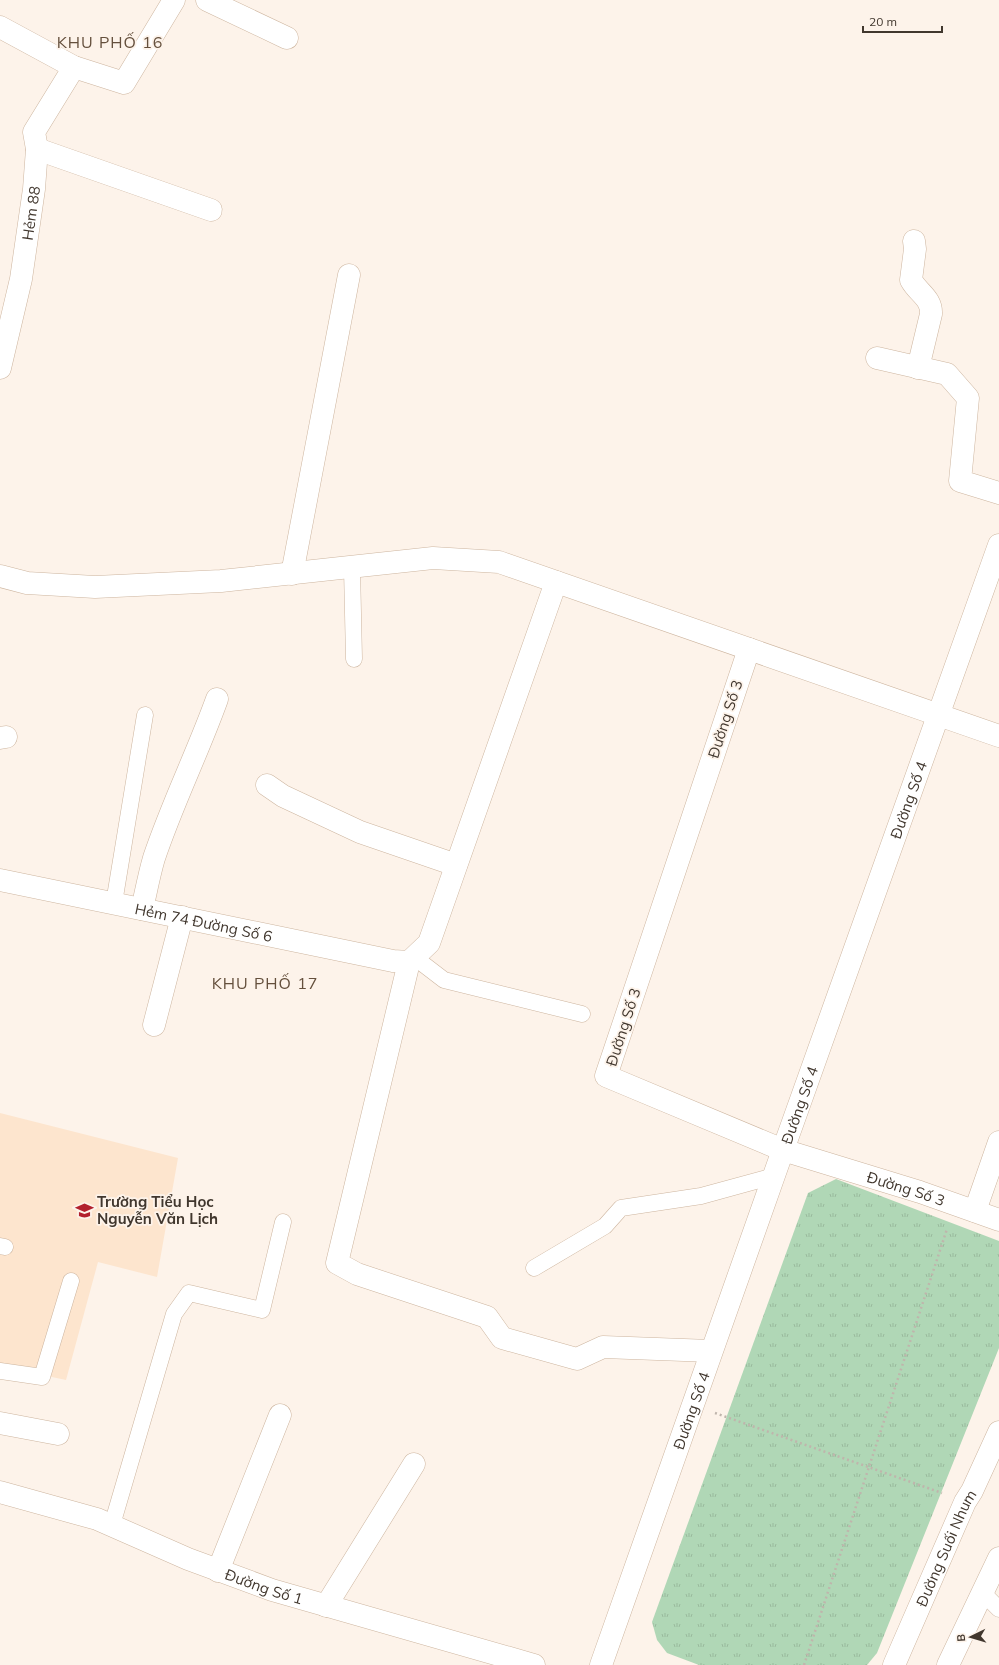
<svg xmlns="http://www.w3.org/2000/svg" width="999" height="1665" viewBox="0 0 999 1665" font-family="Mulish,sans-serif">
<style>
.built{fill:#fde5ce}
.grass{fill:url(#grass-tufts)}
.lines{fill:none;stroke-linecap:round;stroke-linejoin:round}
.service-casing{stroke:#cdb59f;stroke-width:17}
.minor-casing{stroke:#cdb59f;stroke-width:23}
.path{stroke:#bfb5ac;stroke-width:2.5;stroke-dasharray:2 3;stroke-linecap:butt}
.service{stroke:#fff;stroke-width:16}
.minor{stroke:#fff;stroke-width:22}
.labels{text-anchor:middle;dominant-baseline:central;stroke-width:3.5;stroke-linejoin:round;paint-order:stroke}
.street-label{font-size:15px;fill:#41372e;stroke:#fdf3ea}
.poi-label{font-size:15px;font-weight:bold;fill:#41372e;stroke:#fdf3ea;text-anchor:start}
.neighbourhood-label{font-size:16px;letter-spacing:1px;fill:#644f3c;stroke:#fdf3ea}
</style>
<defs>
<pattern id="grass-tufts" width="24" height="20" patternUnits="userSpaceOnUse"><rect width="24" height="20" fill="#b0d7b6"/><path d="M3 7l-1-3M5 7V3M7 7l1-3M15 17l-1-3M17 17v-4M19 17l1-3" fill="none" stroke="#99b99d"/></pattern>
</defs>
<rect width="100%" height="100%" fill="#fdf3ea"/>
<path class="built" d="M0,1113L178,1158L157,1277L98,1262L66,1380L0,1366Z"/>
<path class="grass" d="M836,1179L999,1241V1348L877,1653L867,1665H699L667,1653L657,1640L652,1622L808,1193Z"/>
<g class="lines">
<defs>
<path id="service" d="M352,568L354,659
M114,903L145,715
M414,957L444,980L582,1014
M0,1246L5,1247
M534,1268L605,1226L621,1208L701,1196L774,1176
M0,1371L42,1377L71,1281
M112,1525L174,1314L189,1293L262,1310L283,1222
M983,1593L999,1609"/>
<g id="minor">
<path d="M207,0L287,38"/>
<path d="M0,27L74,67L124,83L174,0"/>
<path d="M37,149L211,210"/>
<path d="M914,241L915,249L911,280C918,293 932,298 931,314L918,368"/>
<path d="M877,358L947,374L968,398L960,481L999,493"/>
<path id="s1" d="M0,368L21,279L34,189L37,149L34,132L74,67"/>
<path d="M292,574L349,275"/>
<path d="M0,576L27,583L95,587L221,581L433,558L499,562L999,736"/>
<path d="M556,582L429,943L409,962L337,1263L357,1274L487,1317L502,1338L577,1359L603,1347L711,1351"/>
<path id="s2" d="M749,649L606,1076L783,1150L920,1192L999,1220"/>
<path d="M0,738L6,737"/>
<path d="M267,785L283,796L360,832L456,865"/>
<path id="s3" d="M0,880L393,961L409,962"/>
<path d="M142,909C146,892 149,875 154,858C172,804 198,752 217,699"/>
<path d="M154,1025L182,917"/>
<path d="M975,1211L999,1142"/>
<path d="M0,1423L58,1434"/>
<path id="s4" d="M0,1492L97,1519L188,1559L272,1590L534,1665"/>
<path d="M218,1571L280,1415"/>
<path d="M326,1606L414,1464"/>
<path id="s5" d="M601,1665L783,1150L999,545"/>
<path id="s6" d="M894,1665L965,1502L972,1491L999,1432"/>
<path d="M948,1665L999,1558"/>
</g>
</defs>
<use href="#service" class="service-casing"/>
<use href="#minor" class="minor-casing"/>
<path class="path" d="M715,1413L942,1493
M804,1665L947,1229"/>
<use href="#service" class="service"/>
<use href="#minor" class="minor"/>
</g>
<defs>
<symbol id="school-bare" viewBox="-9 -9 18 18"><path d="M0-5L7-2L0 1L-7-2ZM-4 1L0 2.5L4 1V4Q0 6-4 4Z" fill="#b2202d" stroke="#fdf3ea" stroke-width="2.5" paint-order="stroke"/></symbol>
</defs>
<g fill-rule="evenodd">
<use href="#school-bare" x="72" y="1198" width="25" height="25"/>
</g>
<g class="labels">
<g class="street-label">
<text stroke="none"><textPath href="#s1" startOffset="158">Hẻm 88</textPath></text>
<text transform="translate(725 719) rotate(-72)">Đường Số 3</text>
<text stroke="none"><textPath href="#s5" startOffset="918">Đường Số 4</textPath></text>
<text stroke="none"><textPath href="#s3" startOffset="208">Hẻm 74 Đường Số 6</textPath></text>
<text transform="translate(623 1027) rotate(-72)">Đường Số 3</text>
<text stroke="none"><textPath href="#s5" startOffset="594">Đường Số 4</textPath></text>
<text stroke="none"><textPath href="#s2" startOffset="771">Đường Số 3</textPath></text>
<text stroke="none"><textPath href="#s5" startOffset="270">Đường Số 4</textPath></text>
<text stroke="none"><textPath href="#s6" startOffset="128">Đường Suối Nhum</textPath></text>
<text stroke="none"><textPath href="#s4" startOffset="281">Đường Số 1</textPath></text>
</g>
<g class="poi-label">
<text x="97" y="1201">Trường Tiểu Học<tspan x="97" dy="17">Nguyễn Văn Lịch</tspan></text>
</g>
<g class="neighbourhood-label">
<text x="110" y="42">KHU PHỐ 16</text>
<text x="265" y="983">KHU PHỐ 17</text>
</g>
</g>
<g transform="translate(971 1637) rotate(265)" stroke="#fdf3ea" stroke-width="3" paint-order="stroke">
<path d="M0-3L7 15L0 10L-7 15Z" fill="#41372e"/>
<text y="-6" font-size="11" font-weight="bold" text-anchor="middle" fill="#41372e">B</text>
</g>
<path d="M863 26v6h79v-6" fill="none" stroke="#41372e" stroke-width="2"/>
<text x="869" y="26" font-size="12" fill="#41372e" stroke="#fdf3ea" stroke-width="3" paint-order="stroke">20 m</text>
</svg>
